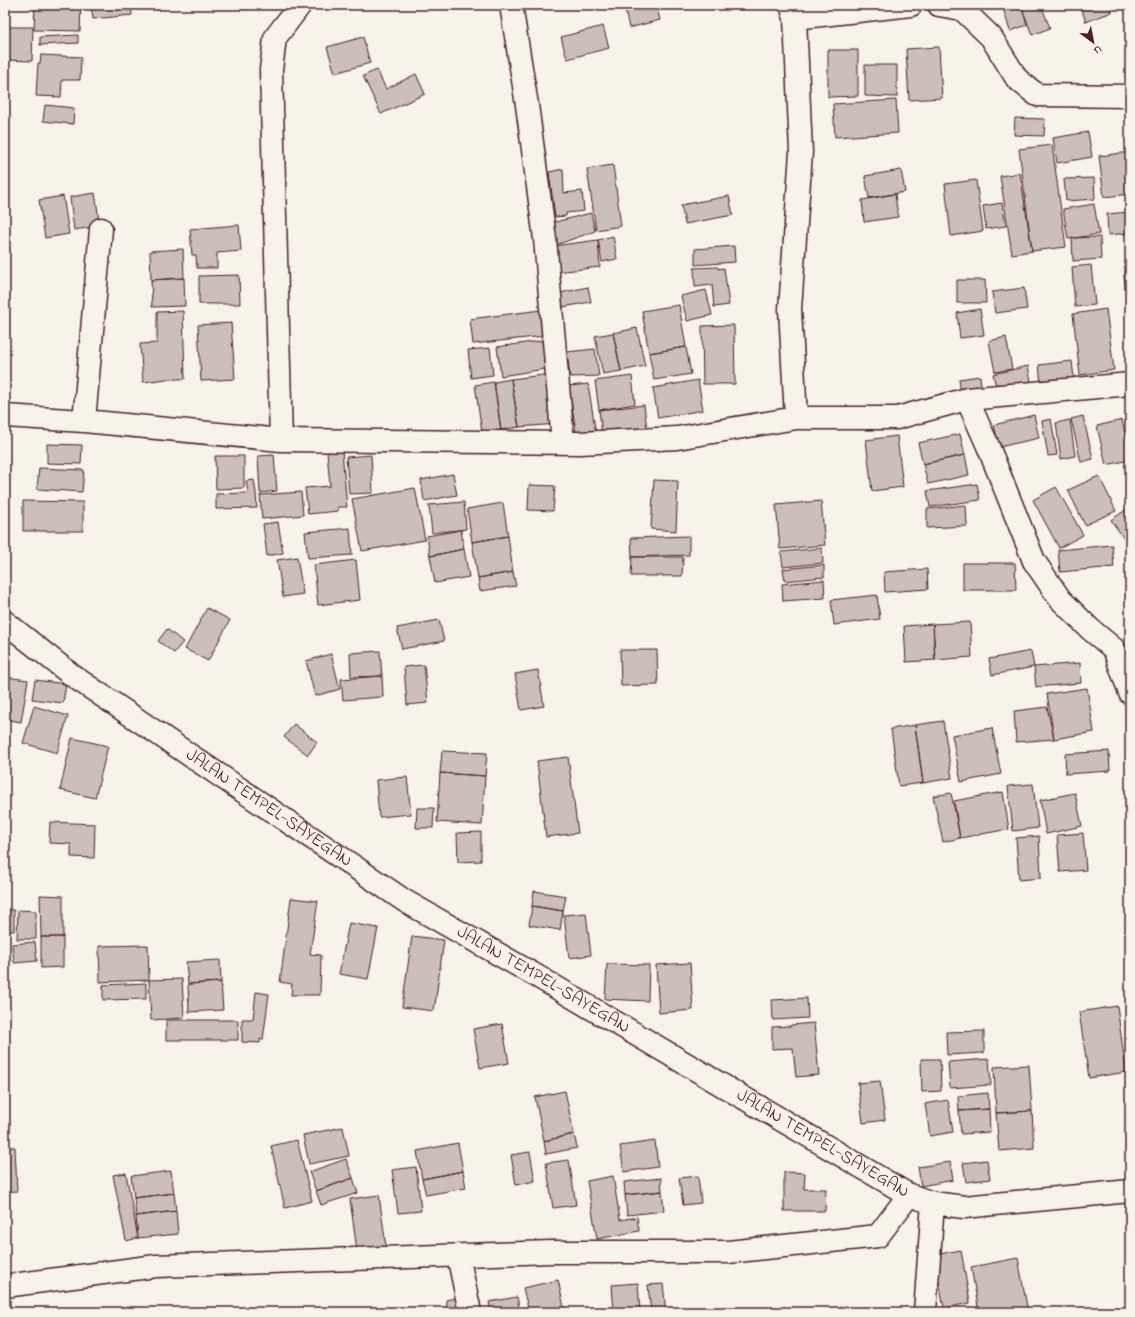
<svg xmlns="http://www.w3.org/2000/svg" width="1135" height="1317" viewBox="0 0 1135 1317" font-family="'Indie Flower',sans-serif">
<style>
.building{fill:#ccbfb9;stroke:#4a1f2b}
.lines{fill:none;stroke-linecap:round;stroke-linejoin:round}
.street-casing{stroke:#4a1f2b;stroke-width:25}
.secondary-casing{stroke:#4a1f2b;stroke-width:25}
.street{stroke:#f7f3e8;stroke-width:22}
.secondary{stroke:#f7f3e8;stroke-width:22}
.labels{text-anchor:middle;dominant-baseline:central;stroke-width:4;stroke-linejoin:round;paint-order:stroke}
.street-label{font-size:18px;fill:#4a1f2b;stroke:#f7f3e8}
</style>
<rect width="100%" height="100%" fill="#f7f3e8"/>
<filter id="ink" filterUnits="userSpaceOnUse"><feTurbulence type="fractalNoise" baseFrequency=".025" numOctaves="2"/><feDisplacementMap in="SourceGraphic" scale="8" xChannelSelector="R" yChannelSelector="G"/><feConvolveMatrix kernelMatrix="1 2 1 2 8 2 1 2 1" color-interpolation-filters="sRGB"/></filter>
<g filter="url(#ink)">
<path class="building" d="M35,5H81L80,31L34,30Z
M91,5H131L132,15L93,19Z
M624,5H656L660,20L629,28Z
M1002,5H1021L1027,25L1010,31Z
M1021,5H1041L1050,28L1032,35Z
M1080,5H1109L1112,12L1086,22Z
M603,26L609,48L567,59L561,37Z
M5,27H33L32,61L5,60Z
M78,35V43L40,45V37Z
M363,37L370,63L335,73L327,47Z
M939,47L942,98L909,100L906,49Z
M828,50H858V96L828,97Z
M41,55L81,57L80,80H62L61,97L36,96L38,63H40Z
M865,65H897V97L865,96Z
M377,70L386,89L416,74L425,94L381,114L363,76Z
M896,100L898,133L835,137L833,104Z
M45,105L74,108L73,124L43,121Z
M1015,118L1045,119L1044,136L1014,135Z
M1088,132L1092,157L1057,163L1053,138Z
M1052,145L1066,247L1032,251L1019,149Z
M1130,152V194L1104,197L1099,156Z
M613,165L621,226L596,230L587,169Z
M563,169L564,193L582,191L584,211L566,213V216L555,217L549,172Z
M901,170L905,192L869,198L865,176Z
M1020,173L1032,251L1012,254L1000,176Z
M1094,178L1095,199L1066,201L1064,179Z
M976,180L983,231L951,236L945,184Z
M95,193L100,226L74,230L70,197Z
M895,194L898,217L864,222L862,200Z
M63,196L69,234L45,238L39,200Z
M729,196L733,215L685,224L681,205Z
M1002,203L1006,226L986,229L983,206Z
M1094,204L1099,234L1068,239L1063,209Z
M1130,212V233L1108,235L1107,214Z
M591,213L595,231L553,246L551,223Z
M239,225L241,251L217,253V268H197L196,255H192L190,229Z
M613,236L617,259L602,262L598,240Z
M1100,237L1101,259L1073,261L1072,238Z
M598,240L600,267L556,272L553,246Z
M734,246L735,262L695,265V249Z
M183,249L184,278L151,280L150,251Z
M1091,265L1095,305L1075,307L1072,267Z
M718,267V269L724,268L729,305L714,307L712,285L695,287L694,268Z
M1130,274V292L1126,293L1124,275Z
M239,275L240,304H199V276Z
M184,278L185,306L152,307L151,280Z
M957,280H985L986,303H957Z
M588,287L591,302L563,307L560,293Z
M1024,288L1027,309L995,313L992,292Z
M706,290L712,315L687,321L681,296Z
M679,305L686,347L649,353L642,311Z
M980,309L984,335L960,338L957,313Z
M1106,309L1114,370L1080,375L1073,314Z
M541,310L544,336L473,344L470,319Z
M183,311L185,379H166L143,382L140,344L157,343V312Z
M231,323L235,379L201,381L198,325Z
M734,325L735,384H703L702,326Z
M637,328L645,366L621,371L613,333Z
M613,333L621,371L603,374L595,336Z
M1006,337L1012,369L995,372L989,341Z
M547,340L551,368L501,376L497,347Z
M686,347L691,374L654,380L649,353Z
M490,348L493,375L471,378L468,350Z
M595,349L599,376L570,377L567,352Z
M1072,361L1075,387L1042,392L1039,365Z
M1028,366L1032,387L998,394L993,374Z
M552,374L557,424L519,427L511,379Z
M632,376L635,404L599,410L595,381Z
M980,376L982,392L961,395L959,379Z
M511,379L519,427L501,430L494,382Z
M698,380L703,410L658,418L653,388Z
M494,382L501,430L482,432L475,385Z
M588,384L596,434L576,433L569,386Z
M644,405L647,430L602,435L599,410Z
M1034,415L1039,438L999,447L994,425Z
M1083,416L1093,459L1081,462L1071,419Z
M1051,419L1057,455L1048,456L1042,421Z
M1070,420L1075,456L1061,459L1056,423Z
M1122,420L1130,454V460L1106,465L1097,426Z
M960,434L965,455L923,464L918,443Z
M897,436L903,487L872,491L866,440Z
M47,444L82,445L81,464L47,463Z
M342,451L347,507H338V511L308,514L305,488L330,486L327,452Z
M274,455L277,491L260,493L258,456Z
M371,455L373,493L349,494L346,457Z
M965,455L969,475L928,484L923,464Z
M215,456H244V488L216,489Z
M39,468L84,470L82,492L37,489Z
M453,474L457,495L424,501L421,480Z
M1099,476L1116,511L1085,525L1068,490Z
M254,480L256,493L257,508L216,509V494L248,493L246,481Z
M654,480L678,481L676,531L651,529Z
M977,484L980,500L930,507L927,491Z
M529,485L555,486L553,511L528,510Z
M1056,487L1083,535L1059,548L1033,500Z
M415,488L425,540L362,551L352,499Z
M301,492L303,515L262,519L260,495Z
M23,501L83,502V531H23Z
M821,501L825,545L780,549L776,505Z
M464,502L466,529L432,533L429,505Z
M503,503L508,536L472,542L467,509Z
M966,505L967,526L927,528V509Z
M1130,507V537L1125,540L1111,520Z
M278,522L283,553L267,556L263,524Z
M350,528L352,555L308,558L305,532Z
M461,530L464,549L430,556L427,536Z
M508,536L513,572L478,578L472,542Z
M689,536V555L632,557L631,538Z
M1112,545L1114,567L1060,572L1058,550Z
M822,548L823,563L783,567L781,552Z
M464,549L469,577L435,583L430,556Z
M297,557L303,594L283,597L277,560Z
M632,557H683L682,576H631Z
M356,560L360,600L318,605L314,565Z
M963,563H1015L1016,590H963Z
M824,565V577L785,581L783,569Z
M927,569L928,589L885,592L884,572Z
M513,572L516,586L480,591L478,578Z
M824,580L825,598L783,601L782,584Z
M877,595L880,619L834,625L831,600Z
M207,608L230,620L208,661L185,649Z
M439,620L444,641L402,649L397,628Z
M970,622L972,657L935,660L933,624Z
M933,624L935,660L906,662L904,626Z
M167,629L183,642L174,653L158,641Z
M620,650H657L658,685L621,686Z
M380,651L382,676L351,677L350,653Z
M1031,651L1034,667L992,675L989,659Z
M331,654L340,689L315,696L306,661Z
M1080,663L1081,683L1036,687L1034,667Z
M424,665L428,703L407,705L404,667Z
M538,670L544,706L521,710L515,674Z
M382,676L383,697L343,700L341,679Z
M5,677L28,680L21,722L5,719Z
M35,680L66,684L63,703L32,699Z
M1087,688L1094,732L1054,739L1047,694Z
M34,706L68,716L57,753L23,743Z
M1047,707L1054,739L1016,742L1014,711Z
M943,721L952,778L923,783L915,725Z
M294,724L317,742L308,755L284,737Z
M915,725L923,783L899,786L891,729Z
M992,728L1001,774L961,782L952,735Z
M72,738L108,746L95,798L60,790Z
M442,751L487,753L485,776L440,773Z
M1109,751L1110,771L1066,774L1065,754Z
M568,757L578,833L546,837L537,761Z
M440,773L485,776L482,825L437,822Z
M407,777L411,814L379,817L376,780Z
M1033,784L1038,828L1013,831L1008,786Z
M1003,792L1009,829L960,838L954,801Z
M951,793L960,838L943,842L933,796Z
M1075,793L1082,826L1046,834L1040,800Z
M417,808H434L433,828H416Z
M50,822L95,824L94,858L71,857V844L49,843Z
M481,832V861L458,862L457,833Z
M1083,833L1086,870L1060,872L1057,835Z
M1039,836L1041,878L1019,880L1016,838Z
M534,891L566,896L563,911L532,906Z
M40,895L63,896V937H41Z
M291,898L318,901L310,954L321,955L320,995H291L292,984L280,982Z
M532,906L563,911L560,930L529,925Z
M5,910H14V931H5Z
M18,910L36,911V939H17Z
M586,913L591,955L569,958L564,915Z
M349,923L378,928L368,979L339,974Z
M412,936L444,940L434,1011L402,1007Z
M41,937H63V967L41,968Z
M35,942L37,961L14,963L12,944Z
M148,945L149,980L100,982L99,946Z
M220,960L221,982L188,984L186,962Z
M690,963L693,1010L659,1013L656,965Z
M607,964L649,965L648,1001L605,999Z
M182,979L184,1018L151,1020L149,980Z
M221,982L223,1010L189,1012L188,984Z
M146,983V999L103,1000V985Z
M256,992L269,994L263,1040L260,1039V1043L242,1042V1019H253Z
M807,998L808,1018L773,1020L772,1000Z
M1117,1006L1126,1072L1089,1078L1079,1012Z
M166,1020H238V1040H166Z
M814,1023L819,1075L796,1077L793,1048L772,1049V1027L791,1026V1025Z
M502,1024L509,1063L480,1068L473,1029Z
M984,1031V1053L947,1055L946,1032Z
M921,1059H940L941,1091L922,1092Z
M989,1059L991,1085L950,1088L948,1062Z
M1029,1065L1032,1111L996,1113L994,1067Z
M880,1081L885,1120L863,1123L858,1083Z
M565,1091L574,1134L544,1141L535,1097Z
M988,1093L989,1109L959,1111L958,1096Z
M948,1100L953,1132L930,1136L925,1104Z
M989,1109L990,1132L961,1134L959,1111Z
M1032,1111L1034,1148L999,1151L996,1113Z
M343,1127L349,1156L309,1164L303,1135Z
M574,1134L577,1148L546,1154L544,1141Z
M297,1140L312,1201L285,1208L271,1146Z
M655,1141L658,1167L624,1172L620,1146Z
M458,1143L463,1171L422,1179L417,1151Z
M5,1147H15L17,1191L5,1192Z
M530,1152L535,1181L516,1185L511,1155Z
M346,1159L353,1178L316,1191L309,1172Z
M569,1160L576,1205L553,1208L546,1163Z
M987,1160L990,1179L966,1182L963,1163Z
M950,1162L953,1180L921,1186L918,1167Z
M416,1167L421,1211L398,1213L392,1170Z
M171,1171L174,1193L134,1198L131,1176Z
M463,1171L466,1188L426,1195L422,1179Z
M784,1172L805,1173L804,1189H826L825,1211H784Z
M126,1173L138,1238L126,1241L113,1175Z
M613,1176L620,1220L637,1217L639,1231L597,1239L587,1181Z
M698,1176L701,1203L683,1205L679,1178Z
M353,1178L358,1193L321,1205L316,1191Z
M661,1178L662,1191L625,1195L624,1182Z
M662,1191L664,1211L627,1215L625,1195Z
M174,1193L176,1211L136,1216L134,1198Z
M379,1195L386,1247L357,1251L350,1199Z
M176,1211L178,1234L138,1238L136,1216Z
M961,1250L970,1303L944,1308L934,1255Z
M1018,1258L1028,1312H979L971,1267Z
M558,1280L565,1312H529L523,1288Z
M638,1283L640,1312H614L612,1285Z
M663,1284L666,1312H651L648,1285Z
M460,1297L463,1312H448L446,1300Z
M517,1297L520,1312H491L489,1302Z"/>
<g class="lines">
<defs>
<path id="street" d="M511,5L527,105L545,239L563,443
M791,5L795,18L801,152L790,309L796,418H897L967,399L988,446L1034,561L1060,599L1090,629L1114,649L1130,693
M939,5L962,9L991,37L1017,79L1037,95L1130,96
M795,18L911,5
M967,399L1130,384
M5,416L84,421L281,440L580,443L677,438L796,418
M84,421L101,229
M281,440L271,70L275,38L300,5
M458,1255L470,1312
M5,1286L156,1266L550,1252H728L878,1236L909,1195
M925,1312L933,1203"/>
<g id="secondary">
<path id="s1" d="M5,622L73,676L405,901L535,975L909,1195L933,1203L964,1207L1130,1191"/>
</g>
</defs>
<use href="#street" class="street-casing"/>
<use href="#secondary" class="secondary-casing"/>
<use href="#street" class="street"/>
<use href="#secondary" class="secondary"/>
</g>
</g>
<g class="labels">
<g class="street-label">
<text stroke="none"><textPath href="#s1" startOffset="323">JALAN TEMPEL-SAYEGAN</textPath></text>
<text stroke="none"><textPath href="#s1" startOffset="647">JALAN TEMPEL-SAYEGAN</textPath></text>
<text stroke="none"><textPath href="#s1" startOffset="971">JALAN TEMPEL-SAYEGAN</textPath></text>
</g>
</g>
<rect width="1135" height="1317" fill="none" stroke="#f7f3e8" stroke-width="20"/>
<rect x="10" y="10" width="1115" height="1297" fill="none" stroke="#4a1f2b" stroke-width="1.5" filter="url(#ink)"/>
<g transform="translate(1093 42) rotate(148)" stroke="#f7f3e8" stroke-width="3" paint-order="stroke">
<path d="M0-3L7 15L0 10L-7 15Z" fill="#4a1f2b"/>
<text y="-6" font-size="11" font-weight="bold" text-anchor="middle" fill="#4a1f2b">U</text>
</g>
</svg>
